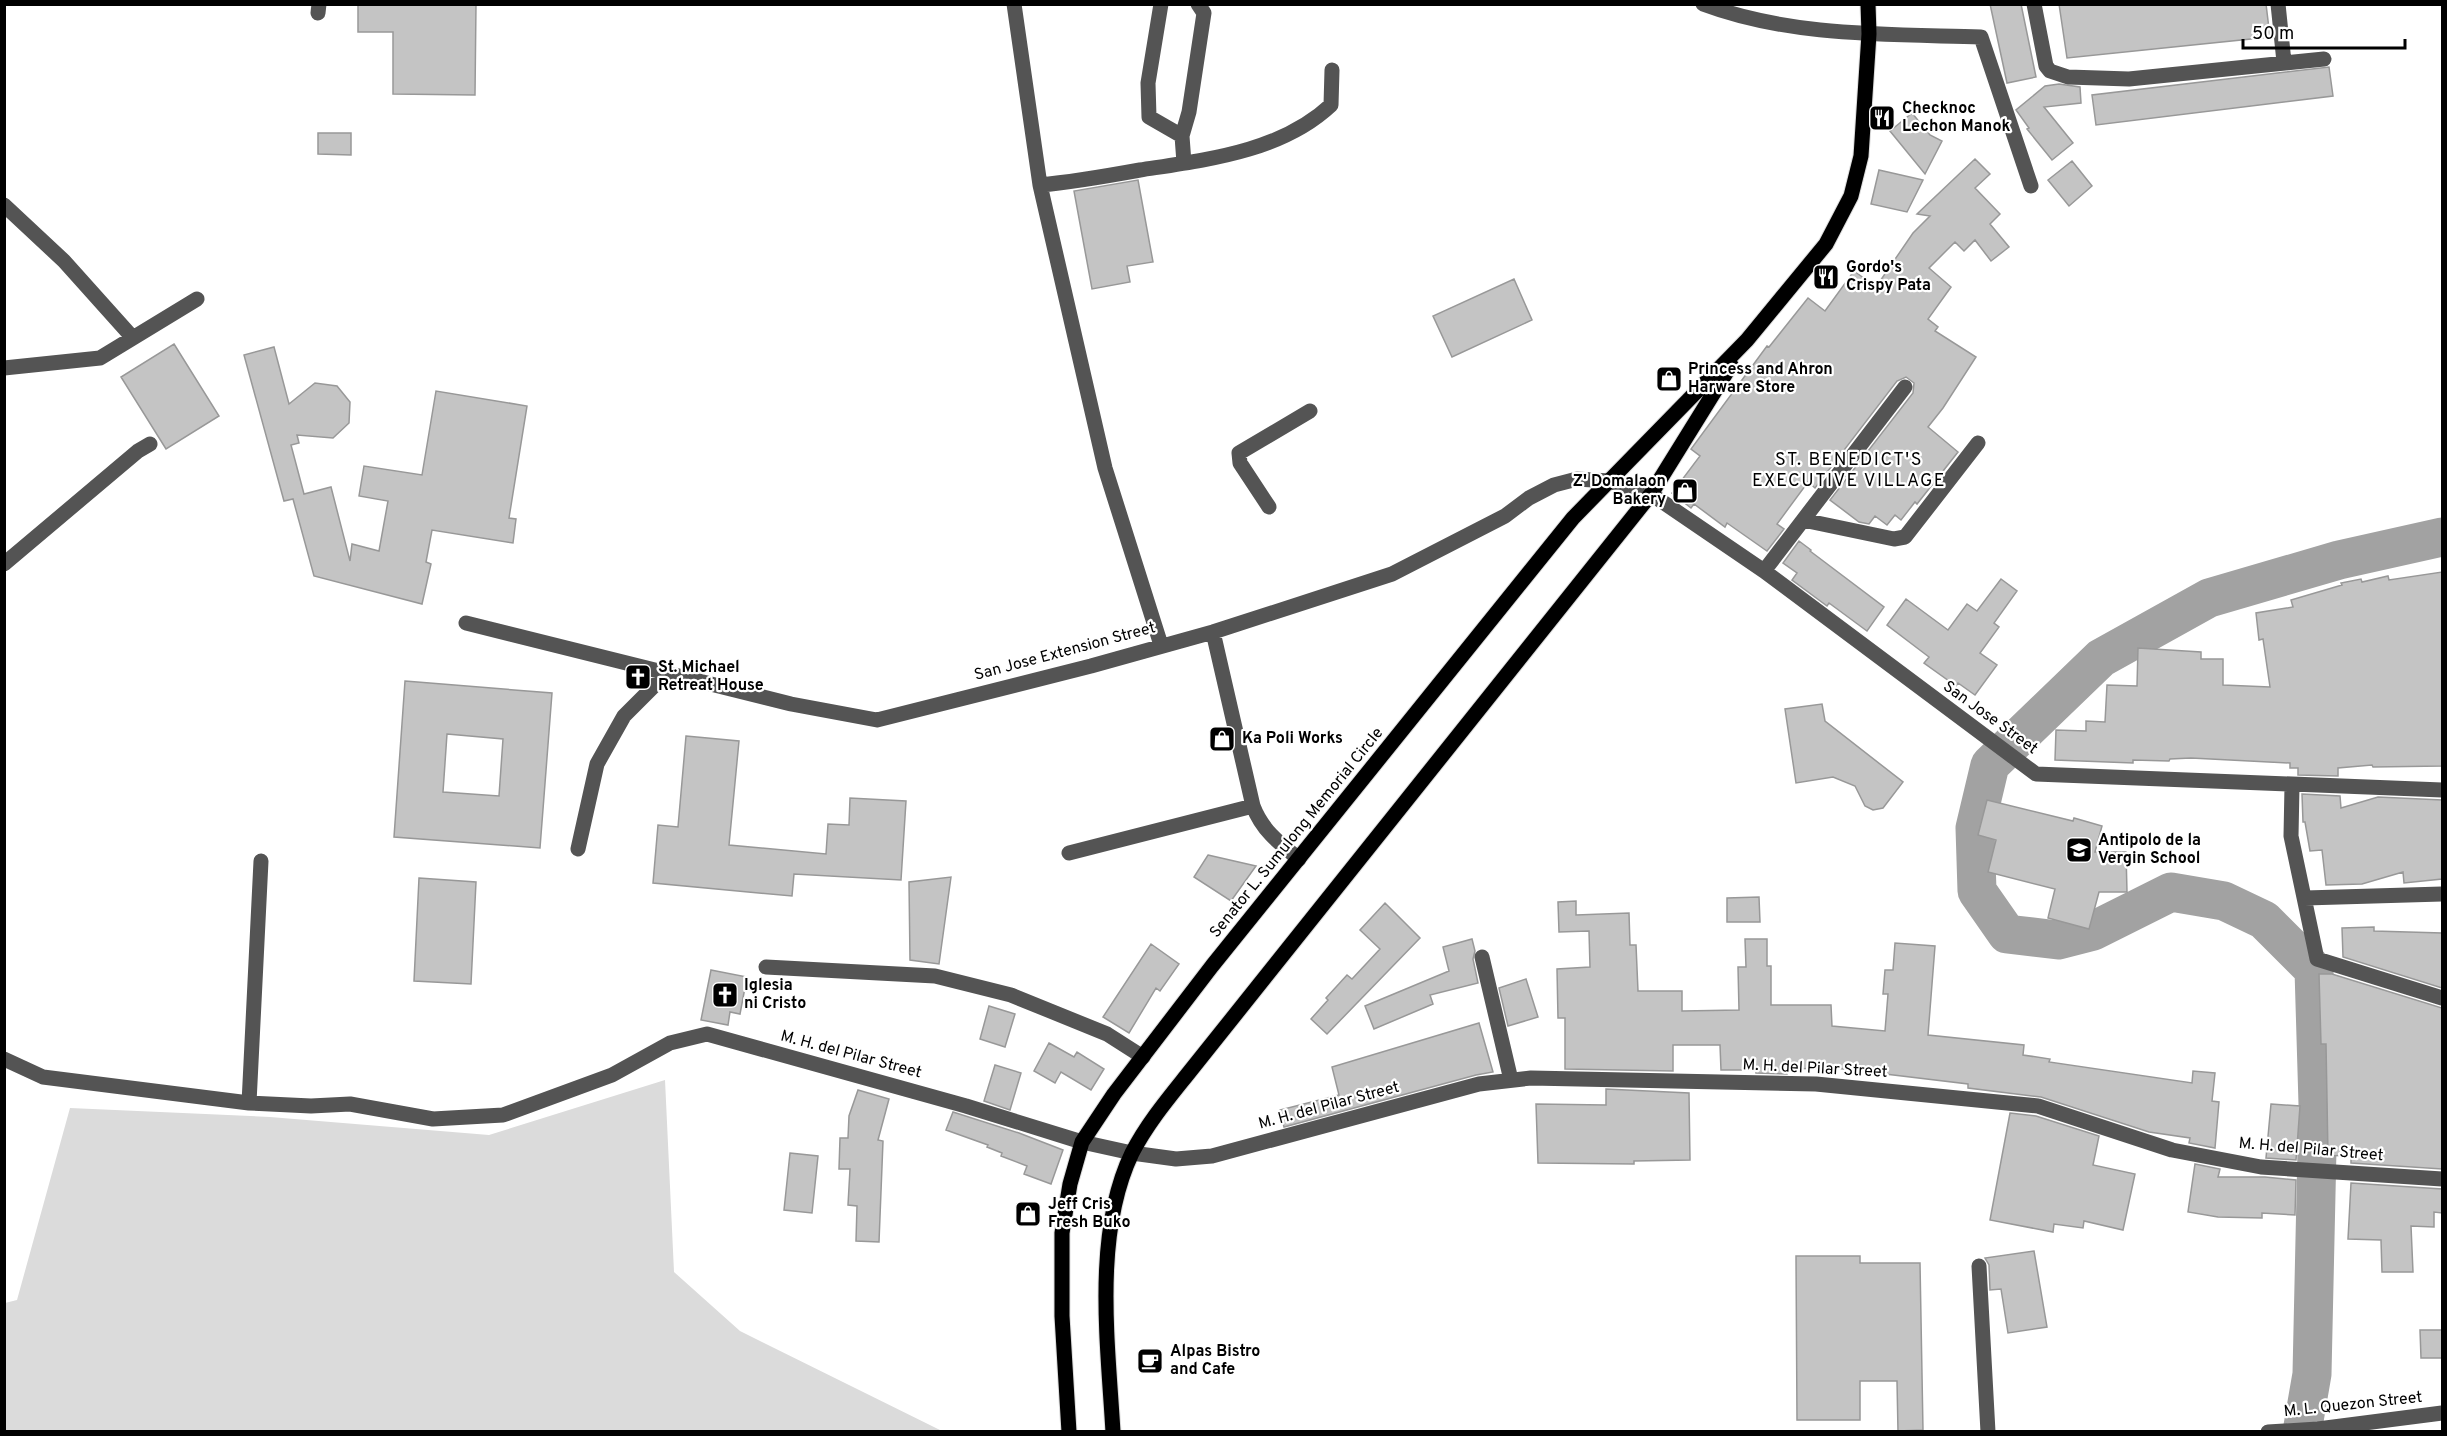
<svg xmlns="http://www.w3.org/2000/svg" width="2447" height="1436" viewBox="0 0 2447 1436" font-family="Overpass,sans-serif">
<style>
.green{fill:#dbdbdb}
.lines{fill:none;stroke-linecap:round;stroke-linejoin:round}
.river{stroke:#a2a2a2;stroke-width:39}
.building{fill:#c4c4c4;stroke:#989898;stroke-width:1.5;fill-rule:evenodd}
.major-casing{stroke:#dbdbdb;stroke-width:17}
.minor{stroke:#545454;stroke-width:15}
.major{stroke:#000;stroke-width:15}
.labels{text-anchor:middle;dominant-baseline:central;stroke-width:4.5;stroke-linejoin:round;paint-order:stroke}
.poi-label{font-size:16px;font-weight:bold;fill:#000;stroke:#fff;text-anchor:start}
.street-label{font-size:16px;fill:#000;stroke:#fff}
.neighbourhood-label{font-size:18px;letter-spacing:1.5px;fill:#000;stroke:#fff}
</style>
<rect width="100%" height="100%" fill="#fff"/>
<path class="green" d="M665,1080L674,1272L740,1331L942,1431H5V1303L17,1300L70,1108L270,1117L489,1135Z"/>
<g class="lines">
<path class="river" d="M2302,1432L2312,1374L2318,1104L2314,970L2264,920L2224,901L2171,892L2093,931L2058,940L2007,934L1977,891L1975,828L1990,765L2101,658L2209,598L2339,560L2442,537"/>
</g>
<path class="building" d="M358,4H476L475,95L393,94V32H358Z
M1990,4H2021L2036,77L2007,83Z
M2059,4H2266L2270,37L2067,58Z
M2329,67L2333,96L2096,125L2092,95Z
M2059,84L2080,87L2081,103L2044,107L2073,143L2052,160L2027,129L2029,128L2016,110L2045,86Z
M1912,113L1930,135L1942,141L1925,174L1890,131Z
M318,133H351V155L318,154Z
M1975,159L1990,174L1975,188L2000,214L1990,224L2009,247L1991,261L1975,240L1964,251L1955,242L1929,268L1951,287L1928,319L1938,327L1935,331L1976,357L1943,408L1928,427L1958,452L1917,504L1915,502L1901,520L1895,515L1887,525L1875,516L1869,524L1859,522L1830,500L1913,393L1914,383L1906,377L1897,381L1815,488L1808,482L1777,524L1784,529L1767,551L1727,523L1725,527L1694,504L1691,508L1672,493L1700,456L1691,449L1767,346L1769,347L1808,298L1825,311L1854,271L1876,287L1913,233L1930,216L1917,214Z
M2072,161L2092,186L2069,206L2048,180Z
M1879,170L1923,180L1907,212L1871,204Z
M1138,180L1153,262L1127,266L1130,282L1092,289L1074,191Z
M1514,279L1532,320L1452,357L1433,316Z
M174,344L219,416L166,449L121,377Z
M274,347L289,404L315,383L337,386L350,402L349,423L333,438L297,435L299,443L291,445L304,494L331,487L350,561L352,544L379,551L388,501L359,496L364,466L422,475L436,391L527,406L509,518L516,519L513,543L432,530L426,562L431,564L422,604L314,576L293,499L284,501L244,355Z
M1799,541L1811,550L1810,551L1884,607L1867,631L1829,603L1827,606L1792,580L1797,573L1783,563Z
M2442,572V766L2373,767L2372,765L2338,768V776L2298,775V768H2290V763L2191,758L2170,759L2169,761L2133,760V763L2055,760L2056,730L2086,731V721L2105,722L2107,685L2137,686L2138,648L2201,652V659H2223V685L2270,687L2263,639L2259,640L2256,613L2293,607L2291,600L2342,585L2341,583L2361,579L2362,582L2388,576L2389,580Z
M2001,579L2017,591L1994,623L1999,627L1980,653L1997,665L1975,695L1958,683L1956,686L1924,663L1929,657L1887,625L1906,599L1948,630L1967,604L1977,611Z
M405,681L552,693L540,848L394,837ZM447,734L503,739L499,796L443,792Z
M1822,704L1825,721L1903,782L1883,808L1873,810L1865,806L1855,786L1833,777L1796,783L1785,709Z
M686,736L739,741L729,845L826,854L828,824L849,825L850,798L906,801L901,880L794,874L792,896L653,883L658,825L678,827Z
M2302,794L2340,796L2341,808L2378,797L2442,800V879L2404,883L2403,872L2362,884L2326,885L2322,850L2310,851L2305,822H2303Z
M1987,800L2073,821L2074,818L2102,826L2095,852H2126L2127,892H2099L2089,929L2048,918L2055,889L1988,872L1996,840L1978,835Z
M1208,855L1256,866L1231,901L1194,877Z
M951,877L939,964L910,960L909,882Z
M419,878L476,882L471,984L414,981Z
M1759,897L1760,922H1727V898Z
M1576,901V915L1629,913L1630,945H1636L1638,991H1682V1011L1739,1010L1738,967H1746L1745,939H1767V966H1771V1005H1831L1832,1026L1885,1031L1888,994H1883L1885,970H1893L1895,943L1935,946L1928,1035L2024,1045L2023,1055L2050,1059L2049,1062L2192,1083L2193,1071L2215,1073L2212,1101L2219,1102L2215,1148L2189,1143L2190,1138L2149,1132L2041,1097L1968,1088V1084L1835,1068L1787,1069V1074L1756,1073V1070H1721L1720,1045H1673V1071L1565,1069V1018H1558L1557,969L1590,967L1589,931L1559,932L1558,902Z
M1385,903L1420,938L1327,1034L1311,1019L1328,1000L1326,998L1347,975L1352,979L1380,949L1360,930Z
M2374,927V931L2442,933V988L2343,957L2342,928Z
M1472,939L1475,951L1473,959L1478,983L1430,995L1433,1004L1374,1029L1365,1006L1449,971L1443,947Z
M1151,944L1179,964L1160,991L1156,988L1129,1033L1103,1017Z
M711,970L747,977L740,1014L730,1012L728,1025L701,1020Z
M2319,974H2332L2442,1008V1169L2351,1163V1155L2328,1156L2326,1044H2321Z
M1526,979L1538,1017L1508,1026L1499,988Z
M989,1006L1015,1014L1005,1047L980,1039Z
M1479,1023L1493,1072L1476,1075L1284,1127L1280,1110L1339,1095L1332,1067Z
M1049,1043L1074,1057L1077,1052L1104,1069L1091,1090L1061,1072L1055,1083L1034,1071Z
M995,1065L1021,1073L1010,1110L984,1101Z
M1606,1089L1689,1093L1690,1160L1634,1161V1164L1538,1163L1536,1104L1606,1105Z
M858,1090L889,1099L878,1140L883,1141L879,1242L856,1241L857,1206L848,1205L850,1169H839L840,1138H848L849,1116Z
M2271,1104L2300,1106L2296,1160L2266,1158Z
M953,1112L1019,1133L1063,1150L1051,1184L1024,1174L1027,1166L1001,1156L1002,1153L987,1147L988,1145L946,1130Z
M2010,1113L2036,1116L2099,1136L2093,1165L2135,1174L2123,1230L2084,1221L2083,1228L2054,1224L2053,1232L1990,1220Z
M790,1153L818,1156L812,1213L784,1210Z
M2195,1164L2220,1169L2218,1177H2265L2296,1180L2295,1215L2262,1213V1218L2218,1217L2188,1212Z
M2351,1183L2442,1189V1213L2434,1212V1227L2411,1226L2413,1272H2382L2381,1240L2348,1239Z
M2034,1251L2047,1327L2008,1333L2001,1289L1990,1290L1989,1265L1985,1258Z
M1796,1256H1860V1263H1920L1923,1430L1898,1431L1897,1381H1860V1420H1797Z
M2420,1330H2442V1358H2421Z"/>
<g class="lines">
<defs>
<path id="major" d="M1069,1432L1062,1316V1233L1070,1184L1082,1142L1114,1094L1212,966L1573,518L1747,340L1826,244L1851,196L1861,156L1869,34L1868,4
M1113,1432C1108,1344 1093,1234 1132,1153C1147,1124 1167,1100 1187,1075L1651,494L1731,365"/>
</defs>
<use href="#major" class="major-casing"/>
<path class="minor" d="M1014,4L1040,185L1105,468L1161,645
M1161,4L1148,83L1149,117L1182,136
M1703,4C1791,37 1888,34 1981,37L2031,186
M2034,4L2046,66L2050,71L2068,77L2129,79L2324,59
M2278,4L2284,62
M318,13L319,4
M1184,163L1182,136L1189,112L1204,13L1198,4
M1040,185C1074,182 1107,176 1140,170C1205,160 1281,152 1331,105L1332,70
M4,205L64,261L133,338
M4,368L100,358L197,299
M1269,507L1240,463L1239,453L1310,411
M1803,520L1894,539L1905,537L1978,443
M4,564L138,451L150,444
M1764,571L1905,387
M466,623L791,704L877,720L1091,666L1213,632L1392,574L1505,516L1529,498L1554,485L1577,479L1609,481L1651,494L1764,571L2036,774L2442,790
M1213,632L1253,806C1262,830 1279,843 1299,859
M2292,786L2291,836L2317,959L2442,998
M578,849L597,764L624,716L667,673
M1069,853L1253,806
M2305,898L2442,894
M1482,957L1511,1080
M766,967L935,976L1011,995L1107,1034L1143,1057
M4,1059L43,1077L249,1103L261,861
M249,1103L311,1106L350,1104L433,1119L503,1115L612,1075L670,1043L707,1034L966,1106L1082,1142L1132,1153L1176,1159L1212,1156L1479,1084L1531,1078L1816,1084L2038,1106L2172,1150L2261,1167L2442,1179
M1979,1266L1988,1432
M2268,1432L2318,1429L2442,1413"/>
<use href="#major" class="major"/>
</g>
<defs>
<symbol id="restaurant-square" viewBox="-11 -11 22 22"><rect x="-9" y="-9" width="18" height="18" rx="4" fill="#000" stroke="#fff"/><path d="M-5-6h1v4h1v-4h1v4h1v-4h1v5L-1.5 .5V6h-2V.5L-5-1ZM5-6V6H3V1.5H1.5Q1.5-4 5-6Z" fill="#fff"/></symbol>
<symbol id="shop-square" viewBox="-11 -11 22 22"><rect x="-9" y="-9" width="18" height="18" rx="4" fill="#000" stroke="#fff"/><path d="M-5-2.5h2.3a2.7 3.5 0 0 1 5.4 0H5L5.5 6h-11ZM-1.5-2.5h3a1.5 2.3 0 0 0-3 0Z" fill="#fff"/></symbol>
<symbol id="church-square" viewBox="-11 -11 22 22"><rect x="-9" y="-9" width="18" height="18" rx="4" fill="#000" stroke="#fff"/><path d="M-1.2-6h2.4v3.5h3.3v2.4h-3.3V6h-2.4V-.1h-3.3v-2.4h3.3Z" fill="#fff"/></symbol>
<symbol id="school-square" viewBox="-11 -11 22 22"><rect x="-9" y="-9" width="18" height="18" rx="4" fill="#000" stroke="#fff"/><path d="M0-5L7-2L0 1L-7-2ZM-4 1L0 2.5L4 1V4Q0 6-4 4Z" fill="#fff"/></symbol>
<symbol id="cafe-square" viewBox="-11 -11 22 22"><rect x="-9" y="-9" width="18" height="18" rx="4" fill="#000" stroke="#fff"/><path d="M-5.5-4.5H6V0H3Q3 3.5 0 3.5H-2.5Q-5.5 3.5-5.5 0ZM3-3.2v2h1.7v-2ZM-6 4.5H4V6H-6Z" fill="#fff"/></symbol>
</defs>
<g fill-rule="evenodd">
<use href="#restaurant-square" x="1867" y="103" width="30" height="30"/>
<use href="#restaurant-square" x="1811" y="262" width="30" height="30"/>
<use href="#shop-square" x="1654" y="364" width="30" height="30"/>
<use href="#shop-square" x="1670" y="476" width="30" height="30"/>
<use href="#church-square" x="623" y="662" width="30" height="30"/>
<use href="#shop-square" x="1207" y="724" width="30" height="30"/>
<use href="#school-square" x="2064" y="835" width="30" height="30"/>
<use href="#church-square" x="710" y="980" width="30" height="30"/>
<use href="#shop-square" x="1013" y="1199" width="30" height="30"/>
<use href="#cafe-square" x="1135" y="1346" width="30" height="30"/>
</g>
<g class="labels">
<g class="poi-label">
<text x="1902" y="109">Checknoc<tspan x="1902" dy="18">Lechon Manok</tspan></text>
<text x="1846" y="268">Gordo's<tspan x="1846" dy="18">Crispy Pata</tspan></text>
<text x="1688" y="370">Princess and Ahron<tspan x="1688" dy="18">Harware Store</tspan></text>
<text x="1666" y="482" text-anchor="end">Z' Domalaon<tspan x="1666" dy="18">Bakery</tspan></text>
<text x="658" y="668">St. Michael<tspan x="658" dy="18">Retreat House</tspan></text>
<text x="1242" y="739">Ka Poli Works</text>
<text x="2098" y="841">Antipolo de la<tspan x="2098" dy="18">Vergin School</tspan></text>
<text x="744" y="986">Iglesia<tspan x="744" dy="18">ni Cristo</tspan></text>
<text x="1048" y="1205">Jeff Cris<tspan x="1048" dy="18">Fresh Buko</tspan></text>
<text x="1170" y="1352">Alpas Bistro<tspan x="1170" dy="18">and Cafe</tspan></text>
</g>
<g class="street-label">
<text transform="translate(1065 652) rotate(-15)">San Jose Extension Street</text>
<text transform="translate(1990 718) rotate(36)">San Jose Street</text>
<text transform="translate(1297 833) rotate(-51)">Senator L. Sumulong Memorial Circle</text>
<text transform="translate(851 1055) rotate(15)">M. H. del Pilar Street</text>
<text transform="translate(1815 1069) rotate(3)">M. H. del Pilar Street</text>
<text transform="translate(1329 1106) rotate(-15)">M. H. del Pilar Street</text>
<text transform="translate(2311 1150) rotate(5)">M. H. del Pilar Street</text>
<text transform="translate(2353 1405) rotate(-6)">M. L. Quezon Street</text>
</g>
<g class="neighbourhood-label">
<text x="1849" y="460">ST. BENEDICT'S<tspan x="1849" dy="21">EXECUTIVE VILLAGE</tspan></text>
</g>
</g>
<rect width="2447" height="1436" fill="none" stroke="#000000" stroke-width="12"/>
<path d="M2243 39v9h162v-9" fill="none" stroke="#000000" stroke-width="3"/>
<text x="2252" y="39" font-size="18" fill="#000000" stroke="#ffffff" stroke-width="4.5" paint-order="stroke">50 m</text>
</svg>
